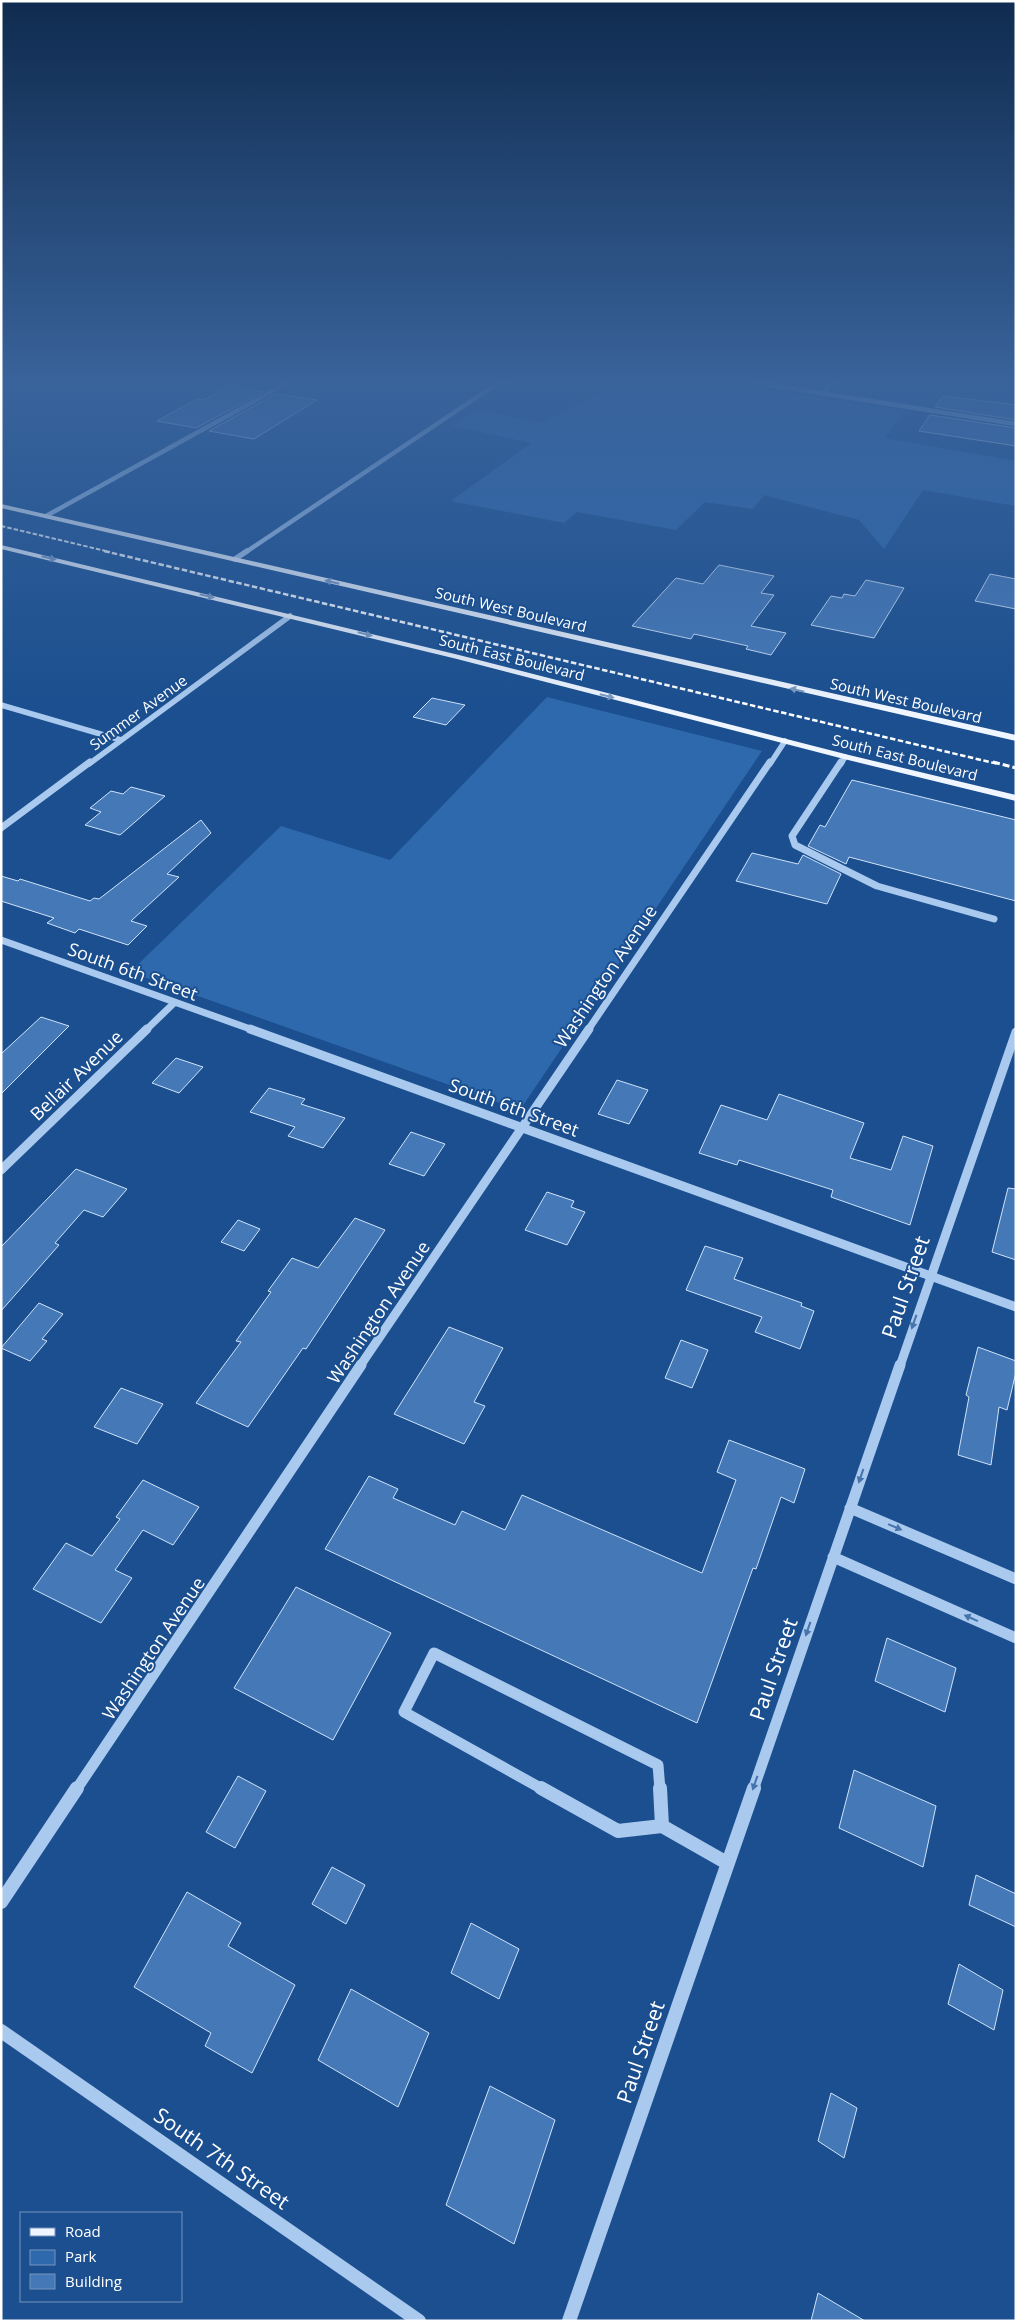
<svg xmlns="http://www.w3.org/2000/svg" width="1017" height="2322" viewBox="0 0 1017 2322" font-family="'Open Sans',sans-serif">
<style>
.green{fill:#2e69ad}
.building{fill:#4478b7;stroke:#cfe3fa}
.lines{fill:none;stroke-linecap:round;stroke-linejoin:round}
.minor-far5{stroke:#a9c9ee;stroke-width:4.5}
.minor-far4{stroke:#a9c9ee;stroke-width:5.5}
.minor-far3{stroke:#a9c9ee;stroke-width:7}
.minor-far2{stroke:#a9c9ee;stroke-width:9}
.minor-far1{stroke:#a9c9ee;stroke-width:11}
.minor{stroke:#a9c9ee;stroke-width:14}
.major{fill:#f0f6ff;fill-rule:evenodd}
.rail-far2{stroke:#fff;stroke-width:2;stroke-dasharray:4.5 2;stroke-linecap:butt}
.rail-far1{stroke:#fff;stroke-width:2.5;stroke-dasharray:5.5 2.5;stroke-linecap:butt}
.rail{stroke:#fff;stroke-width:3;stroke-dasharray:7 3;stroke-linecap:butt}
.oneway{fill:#7b9ac1}
.oneway2{fill:#4674ac}
.labels{text-anchor:middle;dominant-baseline:central;stroke-width:4;stroke-linejoin:round;paint-order:stroke}
.far-street-label{font-size:15px;fill:#fff;stroke:#1b4f8f}
.street-label{font-size:18px;fill:#fff;stroke:#1b4f8f}
.near-street-label{font-size:21px;fill:#fff;stroke:#1b4f8f}
</style>
<rect width="100%" height="100%" fill="#1b4f8f"/>
<path class="green" d="M628,383H723L904,411L885,438L1016,461V506L923,490L884,549L859,520L764,495L753,509L705,502L676,530L577,512L564,523L451,501L531,443L453,426L475,410L539,422Z
M547,697L762,751L520,1110L130,972L281,826L390,860Z"/>
<path class="building" d="M228,386L263,392L196,428L157,421L197,399L204,400Z
M276,394L317,400L254,439L209,431Z
M943,396L1016,405V420L935,407Z
M930,415L1016,428V446L919,431Z
M719,565L774,576L761,593L774,595L751,626L786,633L771,655L746,649L748,646L694,634L691,639L632,626L676,578L703,584Z
M990,574L1016,579V609L975,601Z
M866,580L904,588L874,638L811,625L831,596L842,598L844,594L855,596Z
M432,698L465,705L446,725L413,717Z
M852,780L1016,820V901L849,857L846,864L808,846L820,825L825,827Z
M131,787L165,796L120,835L85,825L101,812L90,808L111,791L123,794Z
M201,820L211,833L167,874L179,877L131,921L147,926L128,945L79,929L75,933L47,923L54,918L1,901V876L18,881L20,879L90,901L94,898L99,899Z
M752,853L798,864L803,855L841,874L827,904L736,881Z
M41,1017L69,1026L1,1094V1054Z
M176,1058L203,1067L179,1093L152,1083Z
M617,1080L648,1090L629,1124L598,1114Z
M269,1088L305,1099L301,1104L345,1118L323,1148L288,1136L295,1127L250,1112Z
M779,1094L864,1123L850,1158L891,1170L903,1136L933,1146L910,1225L831,1197L833,1190L739,1160L737,1165L699,1153L721,1105L767,1120Z
M411,1132L445,1144L424,1176L389,1164Z
M76,1169L127,1189L103,1217L84,1210L55,1243L59,1245L1,1311V1247Z
M1008,1188L1016,1189V1260L992,1252Z
M547,1192L574,1201L571,1207L585,1212L567,1245L525,1230Z
M355,1218L385,1230L306,1349L303,1348L248,1427L196,1403L241,1342L236,1341L271,1292L268,1291L292,1258L318,1268Z
M238,1220L260,1229L244,1251L221,1242Z
M705,1246L743,1258L734,1279L802,1303L801,1306L814,1311L800,1349L755,1332L762,1317L686,1290Z
M39,1303L63,1314L42,1339L47,1341L30,1361L1,1348Z
M449,1327L503,1348L474,1402L485,1406L464,1444L394,1414Z
M681,1340L708,1350L692,1388L665,1378Z
M978,1347L1016,1361V1372L1007,1410L999,1407L991,1465L958,1455L969,1397L966,1395Z
M121,1388L163,1404L137,1444L94,1427Z
M729,1440L805,1469L794,1503L781,1497L756,1569L753,1568L697,1723L325,1549L369,1476L398,1489L393,1498L455,1525L462,1511L505,1530L522,1495L702,1573L736,1480L717,1472Z
M143,1480L199,1507L173,1545L143,1530L115,1570L132,1578L101,1623L33,1589L66,1543L92,1556L120,1519L116,1517Z
M296,1587L391,1633L333,1740L234,1688Z
M887,1638L956,1668L945,1712L875,1681Z
M854,1770L936,1806L923,1867L839,1828Z
M238,1776L266,1791L235,1848L206,1832Z
M332,1867L365,1885L346,1924L312,1904Z
M976,1875L1016,1894V1927L969,1905Z
M187,1892L241,1923L228,1946L295,1985L252,2073L205,2046L211,2033L134,1987Z
M471,1923L519,1949L499,1999L451,1973Z
M959,1964L1003,1990L994,2030L948,2004Z
M351,1989L429,2033L398,2107L318,2060Z
M490,2086L555,2120L514,2244L446,2205Z
M831,2093L857,2108L844,2158L818,2141Z
M818,2293L865,2321H811Z"/>
<g class="lines">
<path class="minor-far5" d="M757,383L1016,424
M822,394L832,383
M46,516L287,383
M246,552L498,383"/>
<path class="minor-far4" d="M235,559L247,551
M1,705L121,740
M89,764L290,616
M770,764L785,741
M841,764L845,757"/>
<path class="minor-far3" d="M841,762L792,836L795,845L877,886L994,919
M1,828L90,762
M1,940L253,1030
M146,1030L174,1003
M588,1030L770,762"/>
<path class="minor-far2" d="M250,1029L1016,1307
M1,1170L147,1029
M360,1366L589,1029
M900,1366L1016,1032"/>
<path class="minor-far1" d="M850,1508L1016,1579
M833,1557L1016,1638
M76,1790L361,1365
M544,1790L404,1712L434,1653L658,1765L660,1790
M753,1790L900,1365"/>
<path class="minor" d="M541,1788L618,1831L662,1826
M660,1788L662,1826
M662,1826L727,1863
M1,1902L77,1788
M1,2031L419,2321
M569,2321L754,1788"/>
<path class="major" d="M1,504L1016,735V741L1,508Z
M1,545L459,655L849,755L1016,795V801L844,759L457,659L1,549Z"/>
<path class="rail-far2" d="M1,526L110,552"/>
<path class="rail-far1" d="M104,551L998,764"/>
<path class="rail" d="M993,762L1016,768"/>
</g>
<defs><path id="oneway-solid" d="M-6-.8H1V-3.2L6.5 0L1 3.2V.8H-6Z" transform="scale(1.25)"/></defs>
<g class="oneway">
<use href="#oneway-solid" transform="translate(49 558) rotate(13)"/>
<use href="#oneway-solid" transform="translate(332 582) rotate(-167)"/>
<use href="#oneway-solid" transform="translate(207 596) rotate(13)"/>
<use href="#oneway-solid" transform="translate(365 634) rotate(14)"/>
<use href="#oneway-solid" transform="translate(797 690) rotate(-167)"/>
<use href="#oneway-solid" transform="translate(607 696) rotate(14)"/>
</g>
<g class="oneway2">
<use href="#oneway-solid" transform="translate(914 1322) rotate(109)"/>
<use href="#oneway-solid" transform="translate(861 1476) rotate(109)"/>
<use href="#oneway-solid" transform="translate(895 1527) rotate(23)"/>
<use href="#oneway-solid" transform="translate(971 1618) rotate(-156)"/>
<use href="#oneway-solid" transform="translate(808 1629) rotate(109)"/>
<use href="#oneway-solid" transform="translate(755 1783) rotate(109)"/>
</g>
<linearGradient id="sky" x2="0" y2="1"><stop stop-color="#0f2b4f"/><stop offset="0.54" stop-color="#39639b"/><stop offset="1" stop-color="#39639b" stop-opacity="0"/></linearGradient>
<rect width="1017" height="708" fill="url(#sky)"/>
<g class="labels">
<g class="far-street-label">
<text transform="translate(511 609) rotate(13)">South West Boulevard</text>
<text transform="translate(512 657) rotate(14)">South East Boulevard</text>
<text transform="translate(906 700) rotate(13)">South West Boulevard</text>
<text transform="translate(138 712) rotate(-36)">Summer Avenue</text>
<text transform="translate(905 757) rotate(14)">South East Boulevard</text>
</g>
<g class="street-label">
<text transform="translate(133 971) rotate(20)">South 6th Street</text>
<text transform="translate(605 976) rotate(-56)">Washington Avenue</text>
<text transform="translate(76 1075) rotate(-44)">Bellair Avenue</text>
<text transform="translate(514 1107) rotate(20)">South 6th Street</text>
<text transform="translate(378 1312) rotate(-56)">Washington Avenue</text>
<text transform="translate(153 1648) rotate(-56)">Washington Avenue</text>
</g>
<g class="near-street-label">
<text transform="translate(905 1287) rotate(-71)">Paul Street</text>
<text transform="translate(773 1669) rotate(-71)">Paul Street</text>
<text transform="translate(640 2052) rotate(-71)">Paul Street</text>
<text transform="translate(222 2158) rotate(35)">South 7th Street</text>
</g>
</g>
<rect width="1017" height="2322" fill="none" stroke="#ffffff" stroke-width="5"/>
<rect x="20" y="2212" width="162" height="90" fill="#1b4f8f" stroke="#7695bc"/>
<rect x="30" y="2228" width="25" height="8" fill="#f0f6ff" stroke="#7695bc"/>
<text x="65" y="2237" font-size="15" fill="#ffffff">Road</text>
<rect x="30" y="2250" width="25" height="15" fill="#2e69ad" stroke="#7695bc"/>
<text x="65" y="2262" font-size="15" fill="#ffffff">Park</text>
<rect x="30" y="2274" width="25" height="15" fill="#4478b7" stroke="#7695bc"/>
<text x="65" y="2287" font-size="15" fill="#ffffff">Building</text>
</svg>
